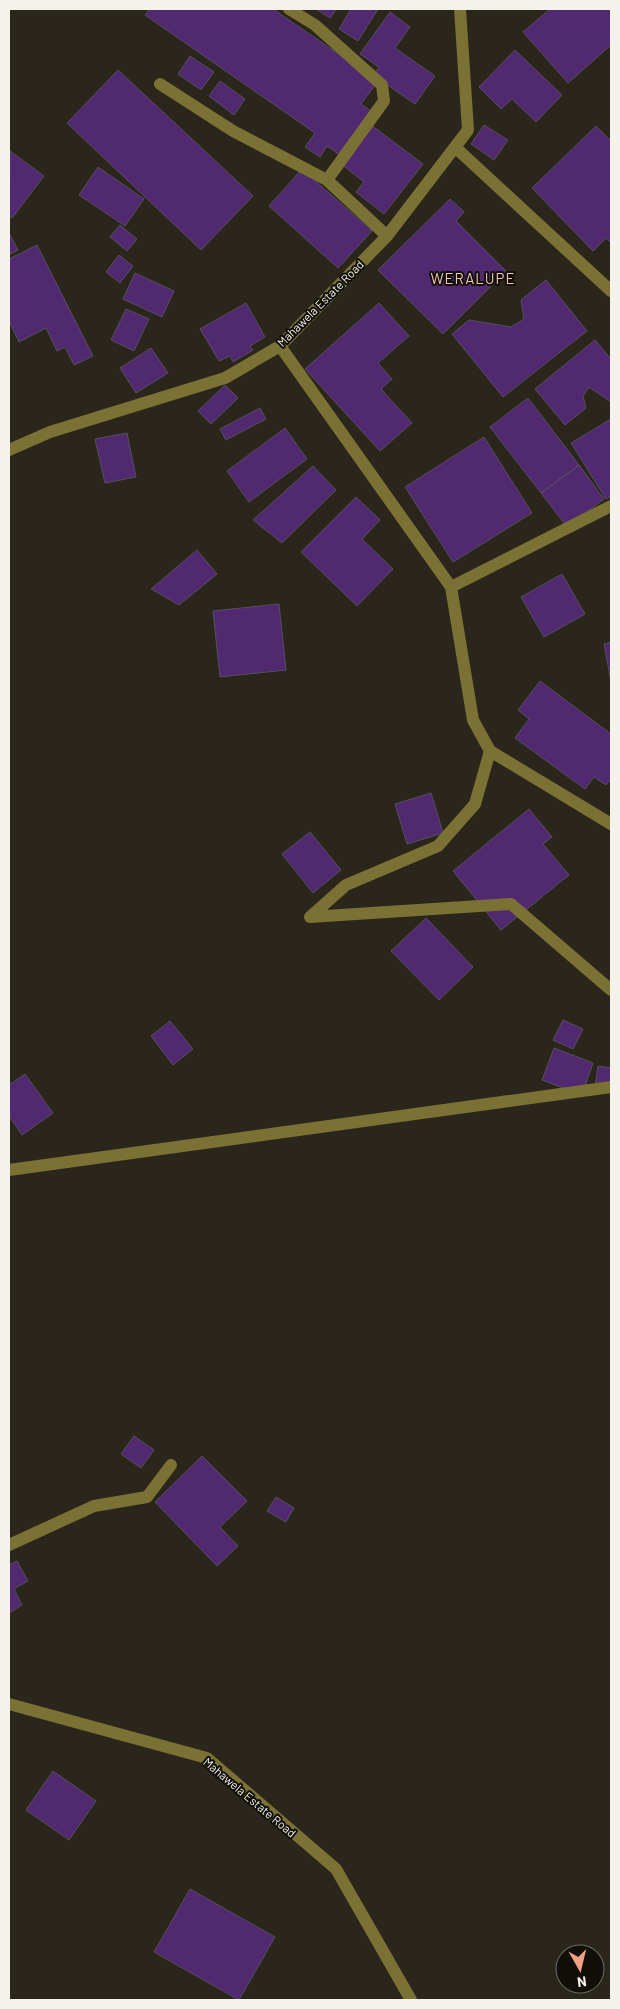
<svg xmlns="http://www.w3.org/2000/svg" width="620" height="2009" viewBox="0 0 620 2009" font-family="Barlow,sans-serif">
<style>
.building{fill:#512970;stroke:#55505c}
.lines{fill:none;stroke-linecap:round;stroke-linejoin:round}
.street{stroke:#7b7135;stroke-width:12}
.labels{text-anchor:middle;dominant-baseline:central;stroke-width:4;stroke-linejoin:round;paint-order:stroke}
.street-label{font-size:12px;fill:#f4f2ea;stroke:#110f0a}
.quarter-label{font-size:15px;letter-spacing:1px;fill:#f5c4b4;stroke:#110f0a}
</style>
<rect width="100%" height="100%" fill="#2a261b"/>
<path class="building" d="M150,9H273L378,81L361,104L374,113L343,157L327,146L320,157L305,147L315,133L145,15Z
M316,9H337L330,18Z
M351,9H378L358,41L339,29Z
M550,9H611V45L568,83L523,32Z
M390,12L410,27L395,48L435,76L415,104L373,75L379,67L360,54Z
M515,50L562,95L536,122L512,99L501,109L479,87Z
M190,56L214,72L201,90L178,74Z
M118,70L253,196L201,250L67,123Z
M220,81L245,99L234,115L209,96Z
M371,125L423,164L384,214L356,192L364,182L341,164Z
M484,125L508,140L494,160L471,144Z
M596,126L611,141V243L606,238L593,251L532,188Z
M10,151L44,176L12,218L9,216Z
M98,167L144,199L125,226L79,195Z
M302,169L372,231L338,268L269,206Z
M450,199L464,212L456,221L506,271L443,334L378,270Z
M120,225L137,239L127,251L110,237Z
M9,233L18,250L9,255Z
M37,245L93,356L74,365L65,347L57,351L46,328L19,342L9,321V259Z
M119,255L133,266L120,283L106,272Z
M135,273L174,291L162,317L123,299Z
M546,280L587,331L503,397L452,334L469,320L511,327L524,319L521,300Z
M246,303L265,337L250,346L253,350L233,362L230,356L219,361L200,329Z
M379,303L409,336L378,363L392,379L381,389L412,423L380,451L305,369Z
M126,309L149,319L134,351L111,340Z
M595,340L611,359V402L589,387L583,396L586,408L565,425L535,389Z
M151,348L168,373L136,393L120,368Z
M225,385L238,398L211,424L198,411Z
M528,398L579,465L541,493L490,427Z
M260,408L266,419L226,440L220,429Z
M611,419V496L606,499L571,443Z
M285,428L307,459L249,502L227,471Z
M127,433L136,477L105,483L95,439Z
M484,437L532,513L453,562L405,487Z
M579,465L604,499L567,527L541,493Z
M313,466L336,490L282,543L253,520Z
M356,497L380,520L362,539L393,569L357,606L301,552Z
M197,550L217,574L179,605L151,589Z
M562,574L585,614L544,637L521,597Z
M279,604L286,670L220,677L213,611Z
M611,642V682L604,644Z
M540,681L611,734V779L606,785L594,777L585,789L515,738L529,719L518,710Z
M431,793L443,833L407,844L395,804Z
M529,809L552,837L543,844L569,875L501,930L453,871Z
M310,832L341,870L313,893L282,854Z
M426,918L473,967L439,1000L391,951Z
M563,1020L583,1029L573,1049L553,1040Z
M170,1021L193,1049L173,1065L151,1036Z
M554,1048L593,1063L582,1095L542,1080Z
M598,1066L611,1068V1090L595,1087Z
M25,1074L53,1113L22,1135L9,1116V1085Z
M134,1436L154,1450L141,1468L121,1454Z
M202,1456L247,1501L220,1527L238,1546L217,1566L155,1502Z
M276,1497L294,1508L286,1522L267,1511Z
M17,1561L28,1581L14,1589L22,1605L9,1613V1565Z
M53,1771L96,1801L69,1840L26,1810Z
M190,1889L275,1937L239,2000L154,1952Z"/>
<g class="lines">
<path class="street" d="M289,9L315,25L382,85L384,101L327,180
M160,84L233,131L327,180L387,236
M456,148L611,291
M280,346L451,587L473,720L490,751L611,824
M9,450L50,432L225,378L280,346L387,236L468,130L460,9
M451,587L611,506
M490,751L475,804L438,846L346,885L310,917L511,904L611,990
M9,1170L611,1087
M9,1545L94,1506L147,1497L171,1465
M9,1704L207,1758L336,1869L411,2000"/>
</g>
<g class="labels">
<g class="street-label">
<text transform="translate(320 303) rotate(-45)">Mahawela Estate Road</text>
<text transform="translate(250 1797) rotate(40)">Mahawela Estate Road</text>
</g>
<g class="quarter-label">
<text x="473" y="278">WERALUPE</text>
</g>
</g>
<rect width="620" height="2009" fill="none" stroke="#f4f2ea" stroke-width="20"/>
<g transform="translate(580 1969) rotate(172)"><circle r="24" fill="#110f0a" stroke="#6c6a64"/>
<path d="M0-4L9 19L0 12L-9 19Z" fill="#f39f84"/>
<text y="-8" font-size="14" font-weight="bold" text-anchor="middle" fill="#f4f2ea">N</text>
</g>
</svg>
